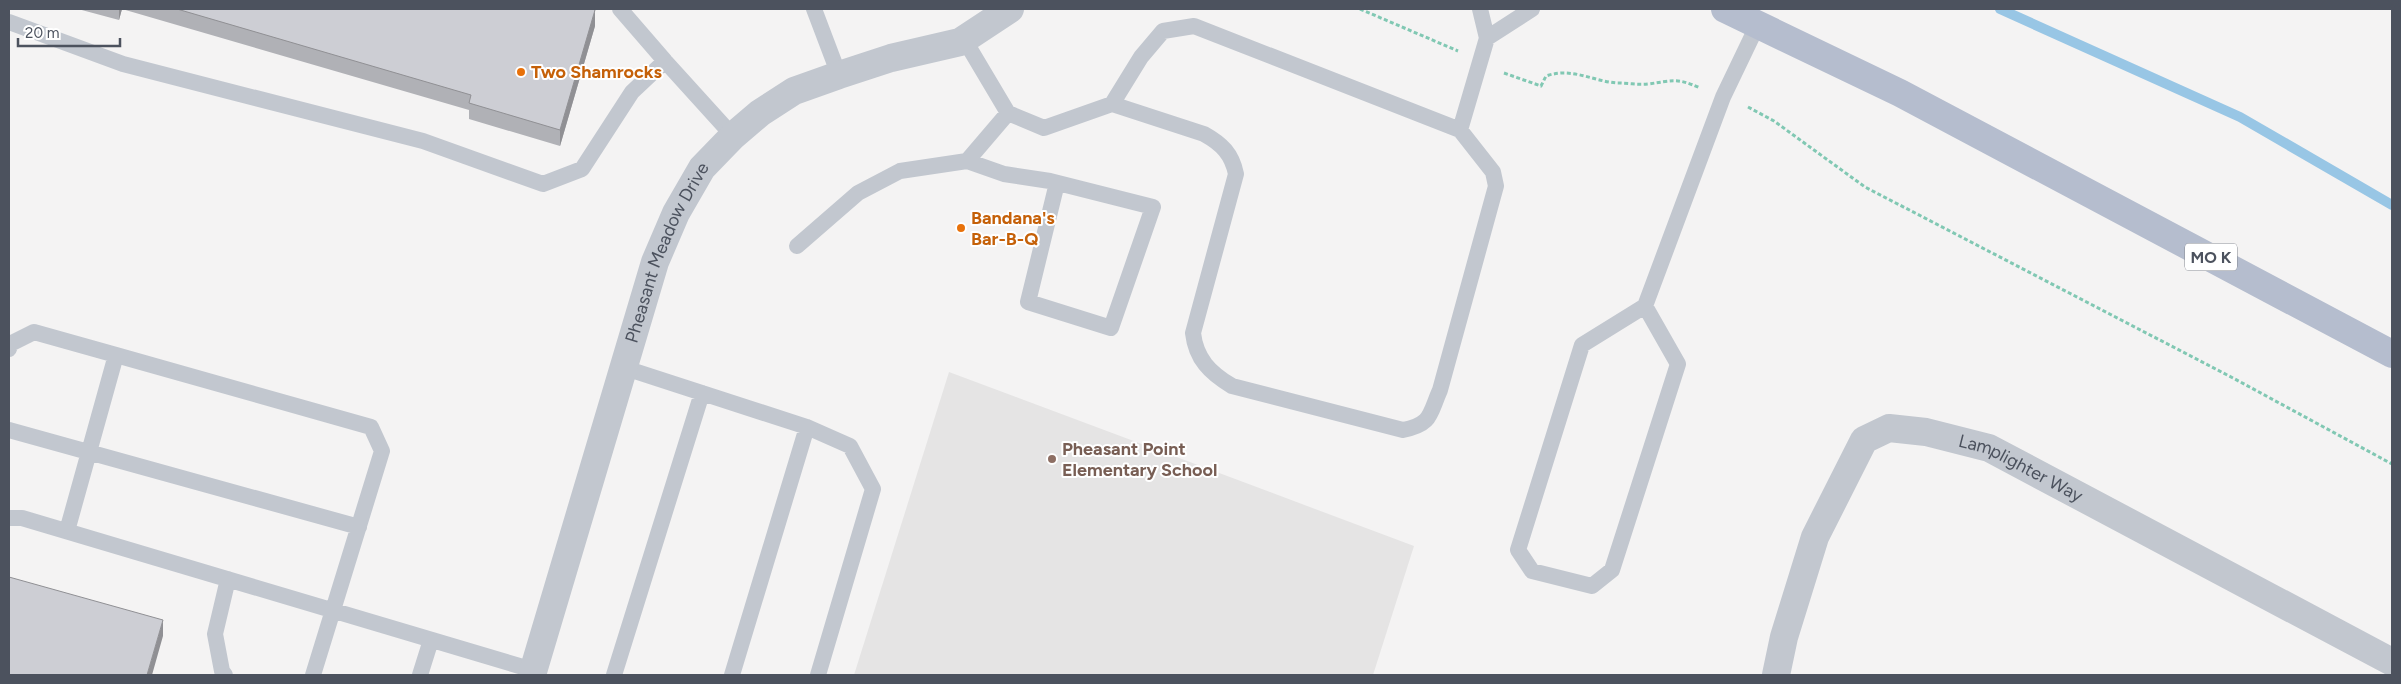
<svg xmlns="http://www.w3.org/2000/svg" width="2401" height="684" viewBox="0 0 2401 684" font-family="Figtree,sans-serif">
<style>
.education{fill:#e5e4e4}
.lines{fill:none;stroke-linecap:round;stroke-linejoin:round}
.stream{stroke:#98c6e5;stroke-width:10}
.path{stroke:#81c8b3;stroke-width:3;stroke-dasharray:4 2.5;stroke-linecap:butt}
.service{stroke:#c2c7cf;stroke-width:16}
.minor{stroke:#c2c7cf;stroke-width:28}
.primary{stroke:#b5bdce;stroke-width:28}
.wall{fill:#b0b1b6}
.shaded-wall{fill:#909094}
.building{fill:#cdced4;stroke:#909094}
.food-dot{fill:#e8710a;stroke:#fff;stroke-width:2}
.education-dot{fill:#8d6e63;stroke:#fff;stroke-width:2}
.labels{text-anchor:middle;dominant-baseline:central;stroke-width:4;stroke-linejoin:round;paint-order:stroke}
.shield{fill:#fff;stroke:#82868e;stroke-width:1}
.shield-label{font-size:16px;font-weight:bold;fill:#4c525e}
.food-label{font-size:18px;font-weight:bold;fill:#c56008;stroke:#fff;text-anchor:start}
.street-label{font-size:18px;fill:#4c525e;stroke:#fff}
.education-label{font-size:18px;font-weight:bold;fill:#785e54;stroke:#fff;text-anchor:start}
</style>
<rect width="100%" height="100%" fill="#f4f3f3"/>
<path class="education" d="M949,372L1414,546L1373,675H854Z"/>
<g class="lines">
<path class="stream" d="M2000,9L2240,117L2392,205"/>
<path class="path" d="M1360,9L1458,51
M1504,73L1541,86L1546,76C1572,67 1592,81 1617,83C1627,83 1638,85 1648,84C1672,81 1676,77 1700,88
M1748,107L1774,121L1865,187L2233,378L2392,464"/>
<path class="service" d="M620,9L665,61
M814,9L839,75
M9,22L123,64L423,141L543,184L582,169L632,92L665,61L733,136
M1487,38L1532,9
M964,39L1008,113
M1460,130L1487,38L1480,9
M1057,183L1028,302L1111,328L1153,207L1050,181L1004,174L967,161L1008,113L1044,128L1112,104L1204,134C1222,144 1232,154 1236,174L1193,333C1196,359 1210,373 1232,386L1403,430C1432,424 1429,415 1440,390L1496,186L1493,172L1460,130L1194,26L1163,31L1141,57L1112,104
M797,246L858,193L900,171L967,161
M1645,306L1582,345L1518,550L1532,571L1592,586L1612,570L1678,364L1645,306L1723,97L1758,24
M9,349L10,344L34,332L116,355
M622,367L807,427L850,446L873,489L818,675
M9,430L359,527
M9,518H22L533,670
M67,531L116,355L371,427L382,451L313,675
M225,675L222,671L215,634L228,579
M420,675L431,640
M614,675L702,393
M732,675L807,427"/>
<g class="minor">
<path id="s1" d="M532,675L655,262L676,213L702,168L733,136L760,113L794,91L839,75L891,58L960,42L1010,9"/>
<path id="s2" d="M1776,675L1784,637L1815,537L1864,440L1889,428L1926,432L1989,448L2392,662"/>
</g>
<path class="primary" d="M1725,9L1900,93L2392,354"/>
</g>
<path class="wall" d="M78,9H592L595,26L560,146L469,119V110L122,9L119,20Z"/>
<path class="shaded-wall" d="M119,9H122L119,20Z
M595,10V26L560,146V130Z
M163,620V636L152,675H147Z"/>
<path class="building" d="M177,9H592L595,10L560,130L469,103L471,95Z
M9,577L163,620L147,675H9Z"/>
<g class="food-dot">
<circle cx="521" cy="72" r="5"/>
<circle cx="961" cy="228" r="5"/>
</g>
<circle class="education-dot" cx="1052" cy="459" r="5"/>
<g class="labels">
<rect class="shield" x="2185" y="243.5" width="52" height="27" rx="4"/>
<g class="shield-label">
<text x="2211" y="257">MO K</text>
</g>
<g class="food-label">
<text x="531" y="72">Two Shamrocks</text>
<text x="971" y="218">Bandana's<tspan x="971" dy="21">Bar-B-Q</tspan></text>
</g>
<g class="street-label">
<text stroke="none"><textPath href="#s1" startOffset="444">Pheasant Meadow Drive</textPath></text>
<text stroke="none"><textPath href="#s2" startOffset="419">Lamplighter Way</textPath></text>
</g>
<g class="education-label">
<text x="1062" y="449">Pheasant Point<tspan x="1062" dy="21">Elementary School</tspan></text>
</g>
</g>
<rect width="2401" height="684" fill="none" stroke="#4c525e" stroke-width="20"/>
<path d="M18 38v8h102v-8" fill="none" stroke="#4c525e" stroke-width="2.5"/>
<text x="25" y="38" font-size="15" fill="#4c525e" stroke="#ffffff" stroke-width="4" paint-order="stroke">20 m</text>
</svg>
